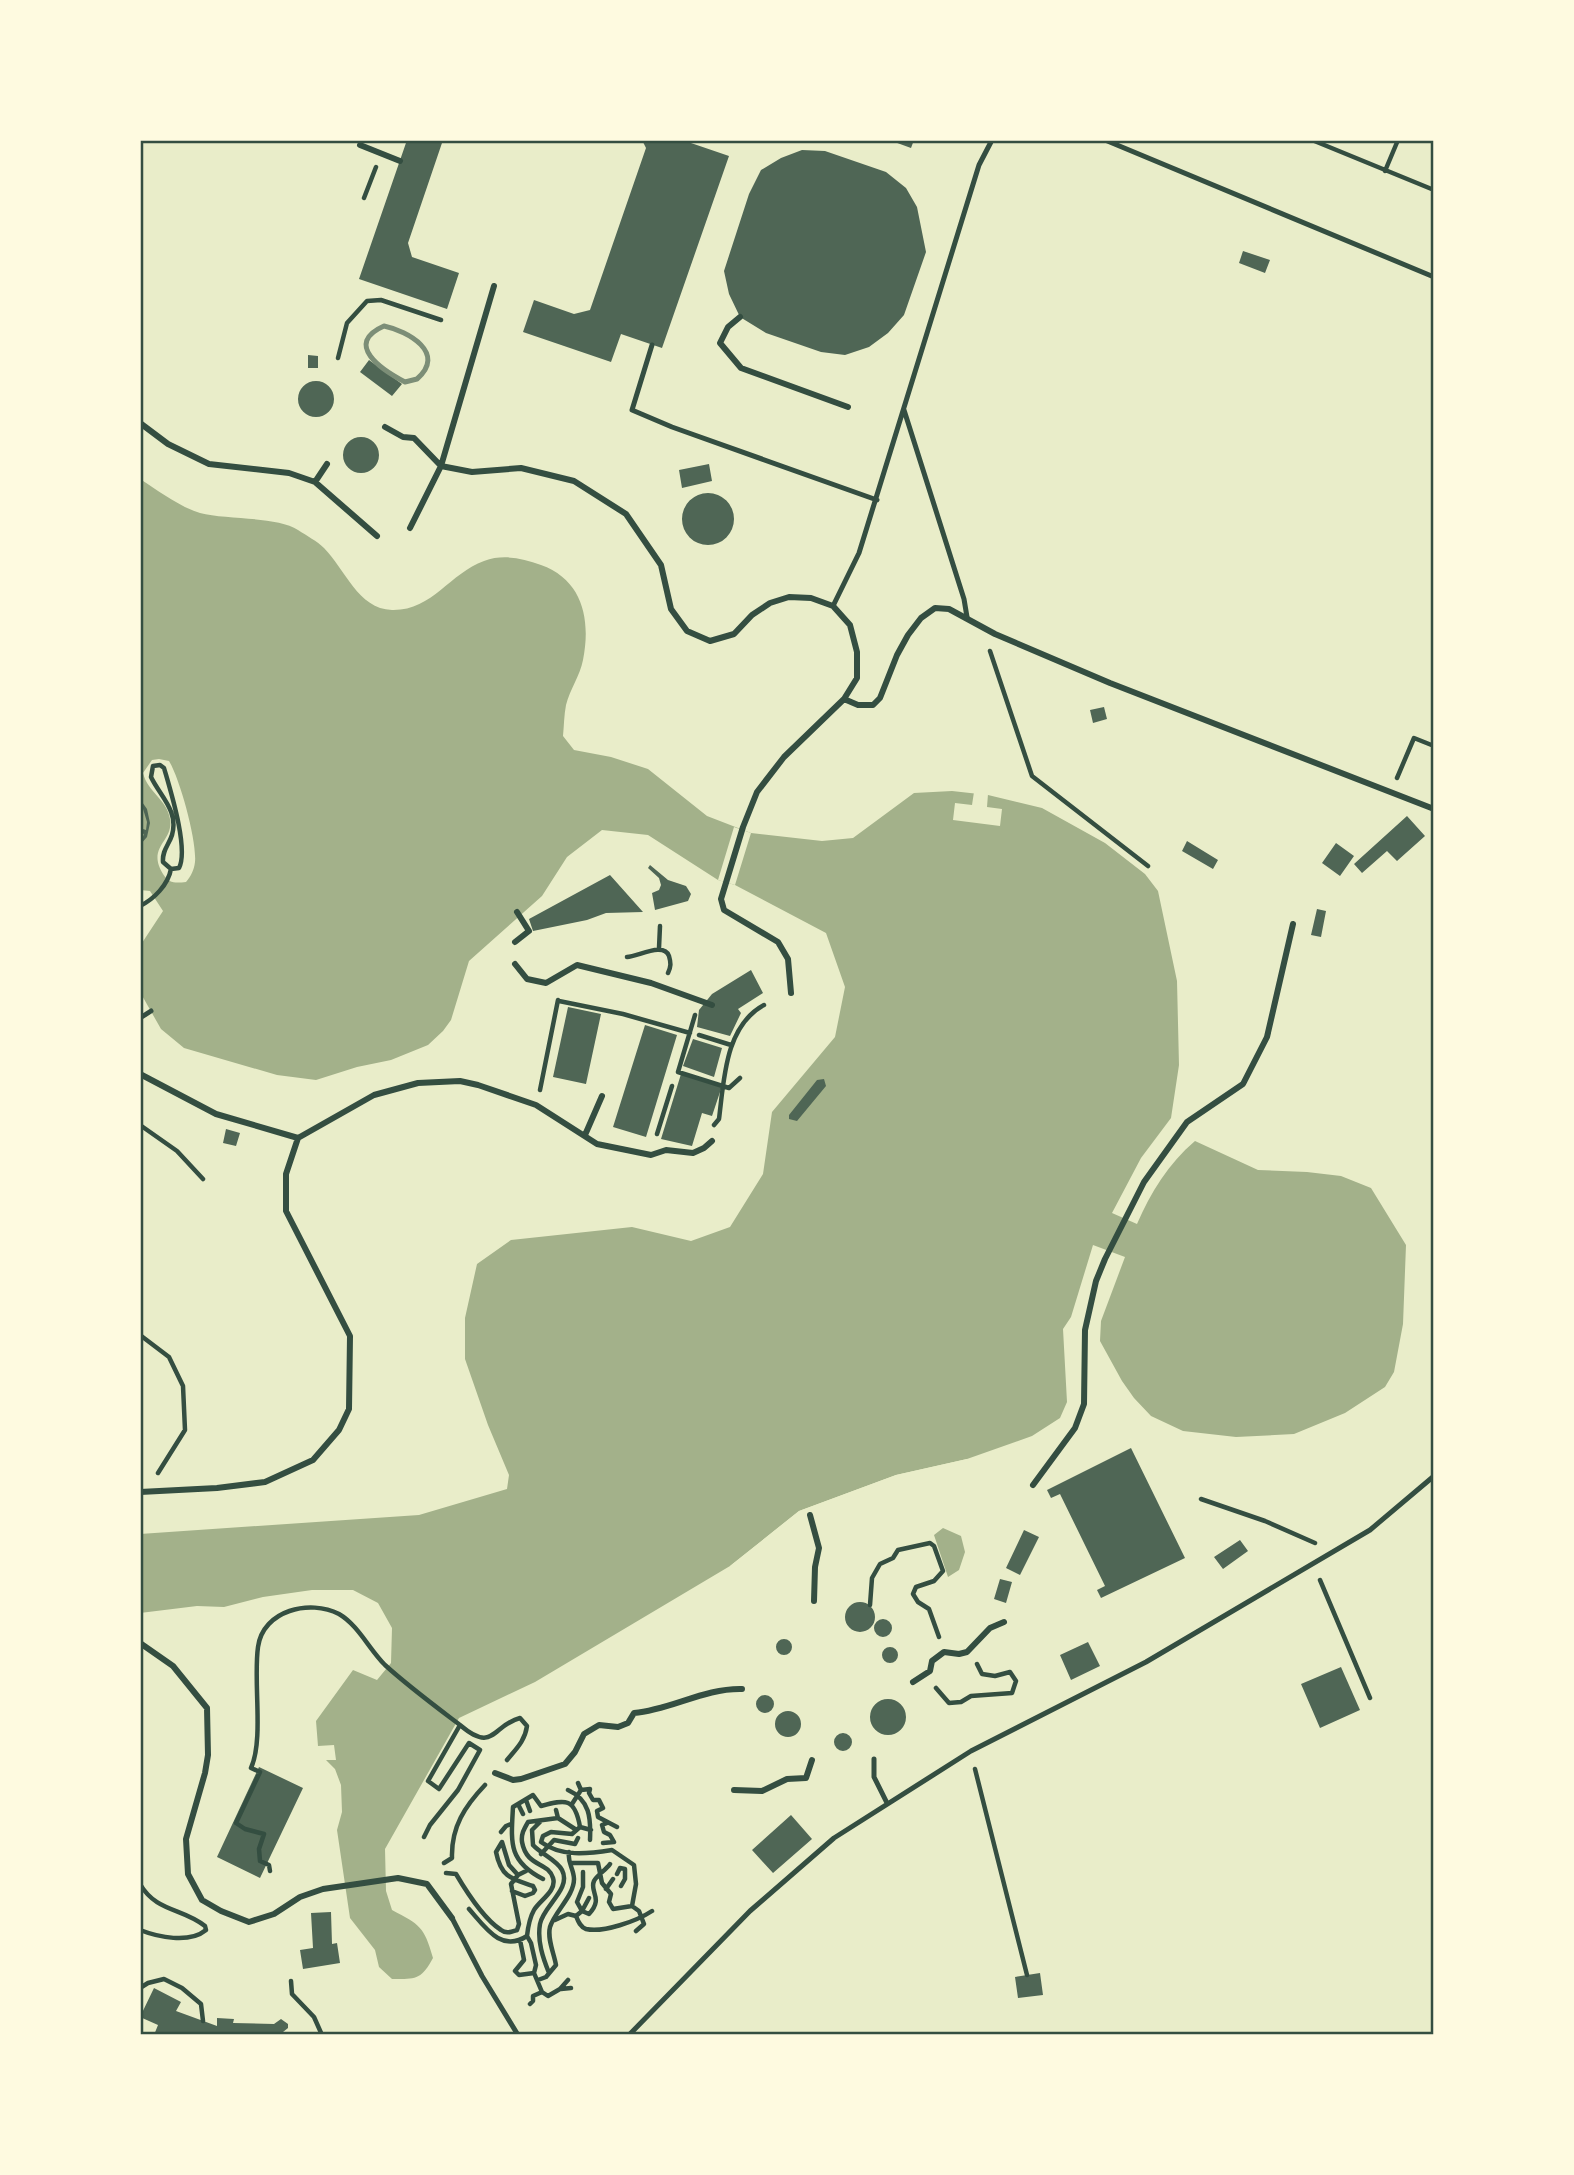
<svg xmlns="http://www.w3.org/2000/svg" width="1574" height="2175" viewBox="0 0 1574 2175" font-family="Rubik,sans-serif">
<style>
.water{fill:#a3b18a;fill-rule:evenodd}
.pier{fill:#e9edc9}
.building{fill:#4f6655}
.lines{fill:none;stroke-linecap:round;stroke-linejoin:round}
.path{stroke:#344e41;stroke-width:4.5}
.service{stroke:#344e41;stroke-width:5}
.pedestrian{stroke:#344e41;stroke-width:6}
.rail{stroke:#7c8e77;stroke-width:5}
.neatline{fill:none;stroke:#344e41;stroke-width:2.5}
</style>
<rect width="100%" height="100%" fill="#e9edc9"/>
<path class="water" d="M140,479C159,491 178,506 200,513C226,520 277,516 298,530C307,536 317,541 324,548C345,569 358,609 392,610C432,611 450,573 484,561C503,554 522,558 541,565C583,580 591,620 583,660C580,676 570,689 566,705C564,715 564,726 563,736L574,750L611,757L648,769L707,816L751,833L822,841L853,838L914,793L952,791L988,795L1042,808L1105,843L1145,874L1158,891L1177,981L1179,1065L1171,1118L1141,1158L1112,1213L1137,1224C1151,1192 1168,1164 1195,1141L1258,1170L1307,1172L1341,1176L1371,1188L1406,1245L1403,1324L1394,1372L1385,1387L1345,1413L1294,1434L1236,1437L1183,1431L1151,1416L1134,1398L1122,1381L1100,1341L1101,1321L1125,1257L1093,1245L1071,1317L1063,1329L1067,1402L1060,1418L1032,1436L967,1459L896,1475L799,1511L730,1566L535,1682L459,1718L385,1849L386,1891L392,1910C420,1925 424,1926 433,1958C421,1980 416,1979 392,1979L379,1967L375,1950L350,1918L337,1830L342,1812L341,1785L335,1769L326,1760H336L334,1745L318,1746L316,1721L353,1670L377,1680L391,1663L392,1628L378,1603L353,1590H312L263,1597L224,1607L197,1606L140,1613V1534L419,1515L507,1489L509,1475L488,1425L465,1359V1318L477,1264L511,1240L632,1227L691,1241L730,1227L763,1174L772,1112L835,1037L845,987L826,933L735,885L718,880L648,835L602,830L567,857L542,896L469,961L451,1020L443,1031L428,1045L391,1060L357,1067L316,1080L277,1075L184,1048L161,1029L140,992V946L163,911L150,891L140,890ZM159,759L169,761C180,779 197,841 195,862C194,870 191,876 186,882C176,883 169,884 163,874C146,846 174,842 170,819C167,799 148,793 143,773L152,760Z
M943,1528L961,1536L965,1552L959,1570L948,1577L934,1535Z"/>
<path class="pier" d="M974,792L988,794L987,807L1002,809L1000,826L953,820L955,803L972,805Z
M734,827L751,833L735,885L718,880Z
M967,1459L969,1462L897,1478L801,1514L732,1569L730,1566L799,1511L896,1475Z"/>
<path class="building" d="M407,140H443L408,243L412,257L459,273L447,309L359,279Z
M642,140H689L688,142L729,156L662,348L621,334L611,362L523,332L534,300L574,314L590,310L646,148Z
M889,140H914L911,148Z
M802,150L825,151L886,172L906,188L917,207L926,252L904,315L888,333L869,347L845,355L821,352L766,333L740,317L729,294L724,271L749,194L761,170L781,158Z
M1243,251L1270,260L1265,273L1239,263Z
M308,355L318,356V368H308Z
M369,360L402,384L392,396L360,372Z
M298 399a18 18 0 1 1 36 0a18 18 0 1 1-36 0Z
M343 455a18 18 0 1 1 36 0a18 18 0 1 1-36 0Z
M709,464L712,481L682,488L679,470Z
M682 519a26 26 0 1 1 52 0a26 26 0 1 1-52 0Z
M1104,707L1107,719L1093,723L1090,710Z
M140,799L147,809L150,823L147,837L140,845L144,834L140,833V828L146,830L147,822Z
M1407,816L1425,836L1397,861L1387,851L1362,873L1354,864Z
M1187,841L1218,860L1213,869L1182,851Z
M1336,843L1354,856L1340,876L1322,863Z
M650,865L668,880L686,886L691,894L688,901L655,910L652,893L659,890L661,885L659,878L648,868Z
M610,875L643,912L606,913L587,920L533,931L529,919Z
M1317,909L1326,911L1321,937L1311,935Z
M751,970L763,993L738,1009L741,1013L730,1036L697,1027L699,1010L712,994Z
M568,1007L601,1014L586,1084L553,1077Z
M645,1025L677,1035L646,1137L613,1127Z
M693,1039L722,1048L714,1077L683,1066Z
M681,1074L722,1086L712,1116L702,1113L692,1146L661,1139Z
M824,1079L826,1086L797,1121L789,1119V1115L817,1080Z
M226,1129L240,1133L236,1146L223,1143Z
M1131,1448L1185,1558L1101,1598L1097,1590L1105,1586L1060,1494L1051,1498L1047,1490Z
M1024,1530L1039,1537L1020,1575L1006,1568Z
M1240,1540L1248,1551L1223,1569L1214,1557Z
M1000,1579L1012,1582L1006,1603L994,1599Z
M845 1617a15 15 0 1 1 30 0a15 15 0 1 1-30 0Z
M874 1628a9 9 0 1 1 18 0a9 9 0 1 1-18 0Z
M776 1647a8 8 0 1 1 16 0a8 8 0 1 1-16 0Z
M1088,1642L1100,1666L1071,1680L1060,1655Z
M882 1655a8 8 0 1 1 16 0a8 8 0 1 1-16 0Z
M1341,1667L1360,1710L1320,1728L1301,1684Z
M756 1704a9 9 0 1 1 18 0a9 9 0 1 1-18 0Z
M870 1717a18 18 0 1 1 36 0a18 18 0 1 1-36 0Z
M775 1724a13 13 0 1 1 26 0a13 13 0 1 1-26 0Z
M834 1742a9 9 0 1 1 18 0a9 9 0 1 1-18 0Z
M259,1767L303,1788L260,1878L217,1857Z
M791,1815L812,1839L773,1873L752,1850Z
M331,1912L332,1944L337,1943L340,1963L303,1969L300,1950L313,1948L311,1913Z
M1040,1973L1043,1995L1018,1998L1015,1977Z
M154,1988L181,2002L176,2011L217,2026V2018L234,2019L233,2023L274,2024L281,2019L288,2024V2028L283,2032H278V2035H154L158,2025L140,2017Z"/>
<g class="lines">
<path class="path" d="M1312,140L1434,190
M1385,171L1398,140
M364,198L376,167
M338,358L347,323L367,301L381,300L441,320
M990,651L1032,776L1148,866
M1397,778L1414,738L1434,746
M140,906C154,899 168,885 171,869L179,868C189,849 170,789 164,768L160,765L153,766L151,777C160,796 179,811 172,835C169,845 162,850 163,862L171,869
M659,948L660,926
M627,957C639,956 664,942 669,956C671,963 671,967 668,973
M559,1001L623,1014L690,1033
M695,1015L678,1072L729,1088L740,1078
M699,1035L731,1045
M540,1090L558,1000
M140,1125L177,1151L203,1179
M714,1125L719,1119C724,1080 725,1026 764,1005
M657,1134L672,1086
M140,1335L169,1357L183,1386L185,1430L158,1473
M1201,1499L1265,1521L1315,1543
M1320,1580L1370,1698
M870,1605L872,1578L880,1564L893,1558L898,1550L930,1543L934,1546L943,1571L934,1581L916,1587L913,1594L918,1602L929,1609L939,1637
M936,1688L949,1703L961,1702L971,1696L1012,1693L1016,1681L1010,1672L995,1676L982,1674L977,1664
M460,1725C494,1754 492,1725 520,1718L527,1726C525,1741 516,1749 507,1760
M975,1769L1027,1975
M568,1790C590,1800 591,1818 590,1840
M581,1790L590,1789L589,1793L593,1800H599L603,1808L597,1811L598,1817L617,1827
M526,1800L530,1811
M518,1804L523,1814
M572,1804L581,1790L578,1783
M556,1810L558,1818
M540,1822L532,1830L533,1845C541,1854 557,1860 562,1870C572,1889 543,1906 540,1924C537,1941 543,1958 549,1973
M607,1823L602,1825L604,1832L610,1835L614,1842
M591,1830L580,1827L572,1834L551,1832L543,1836L541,1842C561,1857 587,1854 612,1850L634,1865L636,1884L632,1906
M501,1832L506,1826L511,1824
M603,1843L614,1842
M541,1854L554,1840L575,1844L578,1838
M444,1863L452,1858C451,1827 465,1806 485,1785
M571,1863H598L602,1883L611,1894L609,1902L613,1909L632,1906L639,1911L644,1924L636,1931
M270,1871L269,1865L260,1861L259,1849L264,1834L245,1829L236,1823L260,1772L251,1768C264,1739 253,1682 258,1647C263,1610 310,1599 339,1614C358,1625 369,1649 385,1665C408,1686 435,1706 460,1725L428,1781L439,1789L469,1743L480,1750L458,1790L430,1825L424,1837
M583,1872V1887L577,1902L582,1911L589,1914C604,1898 589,1892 594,1881C597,1875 606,1870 610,1864
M446,1873L456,1874C466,1891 484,1919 501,1930C506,1934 511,1932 517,1930L519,1924L511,1884L518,1875L526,1871
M617,1874L620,1868L625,1869V1879L621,1886
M543,1879C508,1861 511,1843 513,1807L533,1795L541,1806C566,1799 575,1798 580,1827
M140,1884C156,1912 183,1908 205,1926L206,1930C189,1944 158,1937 140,1930
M606,1889L613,1879
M512,1891L525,1896L533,1893L535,1890L533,1886C511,1879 501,1877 496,1852L502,1842L509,1865L518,1875
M469,1909C485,1927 501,1953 527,1936
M576,1916C578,1921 580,1927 586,1929C603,1933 637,1921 652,1911
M555,1920L568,1914L576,1916L582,1911L589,1898
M520,1940L524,1960L515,1971L519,1975L534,1973
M538,1980L546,1977L556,1965C554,1953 547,1939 550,1927C555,1911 574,1896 574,1879C574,1869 567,1862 569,1852
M291,1981L292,1994L314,2017L322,2035
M140,1988L148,1983L164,1979L182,1988L201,2004L203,2021
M561,1989L571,1988
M542,1992L534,1973L536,1965L531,1943L527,1936C528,1927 530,1917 534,1910C540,1900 557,1891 553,1878C548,1861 527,1868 522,1842C521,1834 524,1829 528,1822L558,1818L575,1829
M530,2004L533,2001V1996L542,1992L548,1996L560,1989L568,1980"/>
<path class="service" d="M1105,140L1434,277
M652,345L632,410L672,427L877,500
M904,410L964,599L967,617
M833,606L859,553L979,165L992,140
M140,1018L151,1011
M874,1759V1777L887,1803
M452,1918L482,1976L518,2035
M629,2035L750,1911L834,1838L971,1751L1146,1662L1370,1530L1434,1476"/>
<path class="pedestrian" d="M360,145L400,161
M740,317L728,327L720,343L741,368L848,407
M140,423L168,444L209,464L289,473L315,482L377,536
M385,427L403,437L414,438L441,466L472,472L521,468L574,481L626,514L661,565L671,609L687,631L710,641L734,634L752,615L770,603L789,597L811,598L833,606L850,625L857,652V678L844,699L784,757L757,792L743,827L721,899L724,910L778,942L788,959L791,993
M315,482L327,464
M410,528L441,466L494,286
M844,699L858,705H873L880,698L897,655L908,635L921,618L935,608L949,609L995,634L1110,683L1434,809
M515,942L529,931L517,912
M515,964L527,979L546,983L577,965L651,983L712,1005
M140,1074L216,1114L298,1138L286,1174V1211L350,1336L349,1409L339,1430L313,1460L265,1482L217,1488L140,1492
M585,1135L602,1096
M298,1138L374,1095L418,1083L460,1081L478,1085L536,1105L597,1144L651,1155L666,1150L693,1153L704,1148L712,1141
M1033,1485L1075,1428L1084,1404L1085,1330L1096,1281L1105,1259L1144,1182L1187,1122L1243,1084L1267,1037L1293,924
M810,1515L819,1548L815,1567L814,1601
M140,1643L173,1666L207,1708L208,1755L205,1773L186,1839L188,1874L202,1900L221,1911L249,1922L274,1914L300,1897L323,1889L398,1878L427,1884L452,1918
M913,1682L930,1671L932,1661L944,1652L959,1654L967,1652L990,1628L1004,1622
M495,1773L513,1780L521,1779L565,1764L575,1752L584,1734L599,1725L618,1727L628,1723L634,1713C671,1710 704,1688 742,1689
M734,1790L762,1791L787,1779L806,1778L812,1760"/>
<path class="rail" d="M384,326C408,331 447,353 417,379L405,382C382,370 343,344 384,326Z"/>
</g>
<rect width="1574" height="2175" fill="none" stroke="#fefae0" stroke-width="284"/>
<rect x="142" y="142" width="1290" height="1891" class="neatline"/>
</svg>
